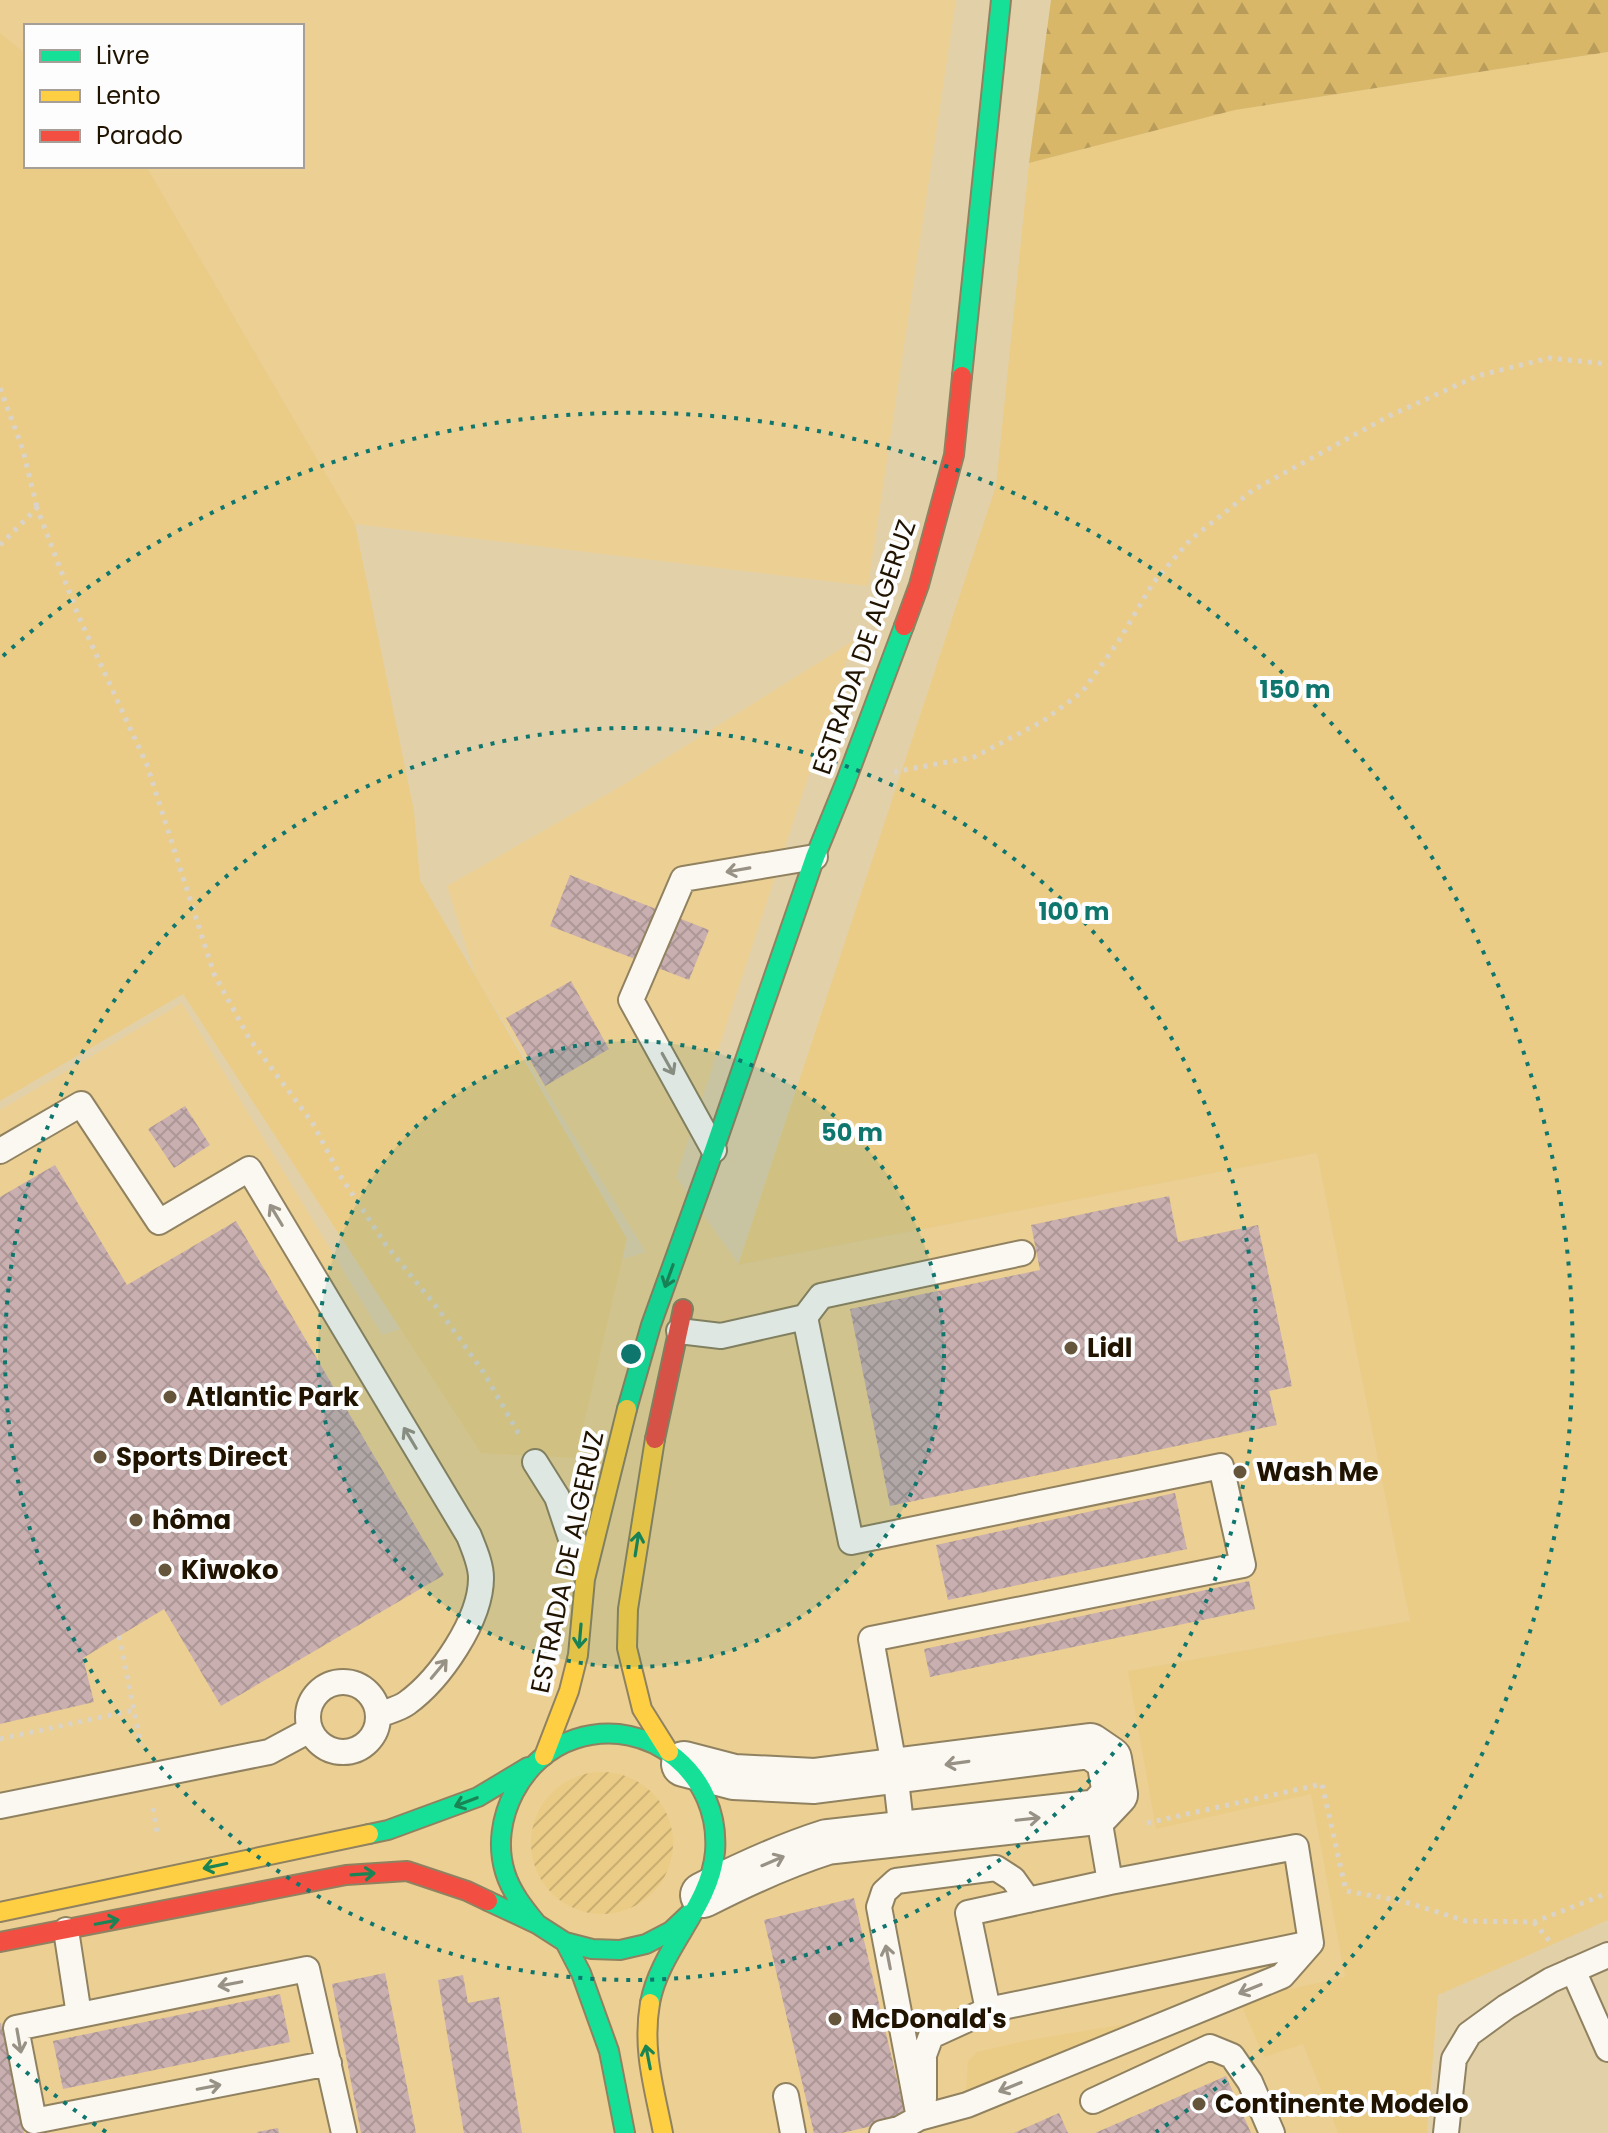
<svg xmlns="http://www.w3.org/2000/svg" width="1608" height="2133" viewBox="0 0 1608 2133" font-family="Poppins,sans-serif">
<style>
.built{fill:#eccf92}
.grass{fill:#ebcc86}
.forest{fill:url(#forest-firs)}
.garden{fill:url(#garden-furrows)}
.building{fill:url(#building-cross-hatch)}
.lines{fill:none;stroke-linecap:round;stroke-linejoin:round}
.lane-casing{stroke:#908260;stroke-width:28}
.street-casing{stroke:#908260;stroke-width:48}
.fast-casing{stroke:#908260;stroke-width:22}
.slow-casing{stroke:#908260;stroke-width:22}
.jam-casing{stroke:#908260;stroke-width:22}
.path{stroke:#dad3c7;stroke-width:5;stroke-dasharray:4 6;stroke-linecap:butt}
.lane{stroke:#fbf8f2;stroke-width:24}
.street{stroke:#fbf8f2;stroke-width:44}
.fast{stroke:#16e098;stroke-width:18}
.slow{stroke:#ffcf43;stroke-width:18}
.jam{stroke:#f24e42;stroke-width:18}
.oneway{stroke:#989185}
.oneway2{stroke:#1a8454}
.ring{fill:none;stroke:#0f766e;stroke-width:4;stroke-dasharray:4 8}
.poi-dot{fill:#64553b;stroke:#fdfdfd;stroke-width:3}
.labels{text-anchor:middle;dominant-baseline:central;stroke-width:8;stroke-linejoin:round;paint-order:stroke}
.street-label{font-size:26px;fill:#201300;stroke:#fdfdfd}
.poi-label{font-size:26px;font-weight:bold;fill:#201300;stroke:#fdfdfd;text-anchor:start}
.centre{fill:#0f766e;stroke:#fdfdfd;stroke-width:4}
.ring-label{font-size:24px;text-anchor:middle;font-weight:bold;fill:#0f766e;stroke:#fdfdfd;stroke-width:8;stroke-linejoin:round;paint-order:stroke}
</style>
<defs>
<pattern id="forest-firs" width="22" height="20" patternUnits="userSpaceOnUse" patternTransform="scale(2)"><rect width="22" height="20" fill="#d8b769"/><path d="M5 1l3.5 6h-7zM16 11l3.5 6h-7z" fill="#b99c59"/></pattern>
<pattern id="garden-furrows" width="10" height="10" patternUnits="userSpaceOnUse" patternTransform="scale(2)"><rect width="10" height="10" fill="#ebcc86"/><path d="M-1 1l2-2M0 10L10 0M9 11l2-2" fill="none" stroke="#c9ae72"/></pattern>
<pattern id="building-cross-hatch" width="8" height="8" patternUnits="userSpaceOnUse" patternTransform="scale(2)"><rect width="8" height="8" fill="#c9afb0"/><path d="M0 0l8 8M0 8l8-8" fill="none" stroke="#ac9696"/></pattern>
</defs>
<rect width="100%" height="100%" fill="#e2d0a9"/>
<path class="built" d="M0,0H956L868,586L355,524L146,166H302V26H26V54L0,33Z
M853,641L676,1177L739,1265L1317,1153L1410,1621L1128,1671L1311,1793L1345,1977L1240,2000L1303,2044L1338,2133H0V1110L182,1003L382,1335L646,1252L476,977L447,886L618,788Z"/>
<path class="grass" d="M0,33L26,54V166H146L355,524L414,811L420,880L627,1239L576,1458L481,1453L183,994L0,1101Z
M1608,52V1920L1438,1995L1427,2133H1338L1303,2044L1264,2057L1239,2000L1345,1977L1311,1794L1156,1829L1128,1671L1410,1621L1317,1153L738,1265L996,486L1029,163L1234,110Z
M1132,2023L966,2092L968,2061L977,2052L1024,2041Z"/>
<path class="forest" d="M1051,0H1608V52L1235,110L1029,163Z"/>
<path class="garden" d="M531 1843a71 71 0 1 1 142 0a71 71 0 1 1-142 0Z"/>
<path class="building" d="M570,875L709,930L689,980L550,926Z
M571,981L609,1049L545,1086L506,1018Z
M185,1106L210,1145L174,1168L148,1129Z
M55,1165L127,1285L236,1221L444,1575L221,1706L164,1609L83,1658L94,1702L0,1724V1197Z
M1169,1196L1178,1242L1258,1225L1292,1386L1269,1391L1277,1425L890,1506L850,1309L1040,1270L1031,1225Z
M1175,1493L1187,1549L948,1600L936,1545Z
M1249,1581L1255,1609L930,1677L924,1649Z
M854,1898L906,2118L842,2133H814L764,1920Z
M385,1973L416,2133H361L332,1984Z
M463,1975L468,2003L499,1997L522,2133H464L438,1980Z
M280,1994L290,2042L63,2089L53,2041Z
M0,2023H1L24,2133H0Z
M1226,2076L1251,2133H1095Z
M1059,2113L1068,2133H1014Z
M278,2128L279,2133H257V2132Z"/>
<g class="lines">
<defs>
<path id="lane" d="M714,1150L631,1000L683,879L815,857
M0,1151L81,1104L159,1222L249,1169L469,1536C474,1549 481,1564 481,1578C481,1620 440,1679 407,1703C399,1709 388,1711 379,1715
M805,1317L821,1296L1022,1253
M679,1331L721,1336L805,1317L851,1542L1221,1466L1243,1565L871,1639L895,1771L902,1833
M535,1462L557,1497L581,1569
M308 1717a35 35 0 1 1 70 0a35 35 0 1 1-70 0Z
M0,1806L269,1752L310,1730
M1098,1812L1110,1882
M1296,1847L1311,1943L988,2010L968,1913L1110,1882Z
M1028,1900L1013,1879L996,1868L896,1881L884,1892L879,1907L919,2118L967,2105L1282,1976L1311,1943
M66,1930L79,2015
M1573,1970L1608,2049
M329,2063L34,2121L16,2028L307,1969L344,2133
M786,2096L793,2133
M1093,2101L1210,2047L1232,2056L1250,2082L1272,2133
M882,2133L899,2129L919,2118L924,2098V2055L931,2036L988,2010
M1446,2133L1454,2059L1469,2034L1506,2007L1551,1980L1608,1955"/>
<path id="street" d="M684,1764L734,1777L814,1781L1090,1746L1109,1759L1115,1794L1098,1812L827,1842C783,1856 744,1874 703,1895"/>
<path id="fast" d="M962,376L1001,0
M627,1409L651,1325L714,1150L815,857L846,781L904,626
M369,1834L388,1830L478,1797L528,1767
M488,1901L537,1924L565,1942L592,1949L620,1950L646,1944L671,1931L689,1914
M537,1924C524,1908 511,1892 505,1872C489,1820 522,1756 575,1739C650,1715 721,1775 715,1852C710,1908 660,1948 650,2003
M565,1942L581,1973L609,2051L625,2133"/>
<path id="slow" d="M655,1439L628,1609L627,1648L642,1709L669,1752
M544,1756L569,1691L578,1655L585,1579L627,1409
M0,1912L369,1834
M650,2003C642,2050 654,2087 663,2133"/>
<path id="jam" d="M904,626L919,585L954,455L962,376
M655,1439L683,1309
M0,1942L346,1875L407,1871L467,1891L488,1901"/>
</defs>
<use href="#lane" class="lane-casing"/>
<use href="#street" class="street-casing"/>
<use href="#fast" class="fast-casing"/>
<use href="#slow" class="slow-casing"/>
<use href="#jam" class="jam-casing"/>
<path class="path" d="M0,388L23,450L37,508
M0,545L37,508L78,615L147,765L214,974L249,1038L312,1122L341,1177L386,1245L439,1310L484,1373L520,1436
M894,772L974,757L1043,721L1082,692L1118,642L1153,583L1190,540L1253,490L1389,416L1477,376L1549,358L1608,364
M119,1636L141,1745
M0,1739L134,1710
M153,1808L158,1837
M1147,1823L1322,1784L1346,1891L1402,1901L1466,1921L1534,1922L1608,1893
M1534,1922L1551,1943"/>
<use href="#lane" class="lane"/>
<use href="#street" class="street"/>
<use href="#fast" class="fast"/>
<use href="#slow" class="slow"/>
<use href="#jam" class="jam"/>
</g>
<defs><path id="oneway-shaft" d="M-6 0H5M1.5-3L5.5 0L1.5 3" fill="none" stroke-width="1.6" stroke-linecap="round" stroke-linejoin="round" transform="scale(2)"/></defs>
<g class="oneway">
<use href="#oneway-shaft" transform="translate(738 870) rotate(170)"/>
<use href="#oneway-shaft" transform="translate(668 1064) rotate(61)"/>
<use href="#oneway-shaft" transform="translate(276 1215) rotate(-121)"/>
<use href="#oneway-shaft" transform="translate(410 1438) rotate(-121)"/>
<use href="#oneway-shaft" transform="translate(439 1669) rotate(-50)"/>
<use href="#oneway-shaft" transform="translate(957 1763) rotate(172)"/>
<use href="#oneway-shaft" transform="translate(1028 1819) rotate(-6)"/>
<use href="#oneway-shaft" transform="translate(773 1861) rotate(-23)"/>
<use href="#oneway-shaft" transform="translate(888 1957) rotate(-101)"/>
<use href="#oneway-shaft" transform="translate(230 1984) rotate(169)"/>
<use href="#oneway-shaft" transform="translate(1250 1989) rotate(158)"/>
<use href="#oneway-shaft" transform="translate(19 2041) rotate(80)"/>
<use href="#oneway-shaft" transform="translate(209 2087) rotate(-11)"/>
<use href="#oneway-shaft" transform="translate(1010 2087) rotate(158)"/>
</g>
<g class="oneway2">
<use href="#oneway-shaft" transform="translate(669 1276) rotate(110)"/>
<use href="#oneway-shaft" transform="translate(637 1544) rotate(-81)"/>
<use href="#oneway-shaft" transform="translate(580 1636) rotate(95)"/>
<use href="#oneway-shaft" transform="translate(466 1802) rotate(159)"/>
<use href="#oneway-shaft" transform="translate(215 1866) rotate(168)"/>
<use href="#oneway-shaft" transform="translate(363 1874) rotate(-4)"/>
<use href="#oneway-shaft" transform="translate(107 1922) rotate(-11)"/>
<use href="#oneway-shaft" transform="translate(648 2057) rotate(-101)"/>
</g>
<circle cx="631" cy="1354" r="313" fill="#0f766e" fill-opacity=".12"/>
<g class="ring">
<circle cx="631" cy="1354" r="313"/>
<circle cx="631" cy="1354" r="626"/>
<path d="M106 2132A939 939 0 0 1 3 2052M3 656A939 939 0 1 1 1156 2132"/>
</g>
<g class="poi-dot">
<circle cx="1071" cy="1348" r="8"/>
<circle cx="170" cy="1397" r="8"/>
<circle cx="100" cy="1457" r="8"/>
<circle cx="1240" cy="1472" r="8"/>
<circle cx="136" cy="1520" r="8"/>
<circle cx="165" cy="1570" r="8"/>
<circle cx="835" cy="2019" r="8"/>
<circle cx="1199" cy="2104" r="8"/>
</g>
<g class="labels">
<g class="street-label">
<text transform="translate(864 647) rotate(-71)">ESTRADA DE ALGERUZ</text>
<text transform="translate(567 1562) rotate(-78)">ESTRADA DE ALGERUZ</text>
</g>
<g class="poi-label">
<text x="1087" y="1348">Lidl</text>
<text x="186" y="1397">Atlantic Park</text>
<text x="116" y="1457">Sports Direct</text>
<text x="1256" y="1472">Wash Me</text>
<text x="152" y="1520">hôma</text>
<text x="181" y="1570">Kiwoko</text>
<text x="851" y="2019">McDonald's</text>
<text x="1215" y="2104">Continente Modelo</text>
</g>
</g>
<circle cx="631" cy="1354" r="12" class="centre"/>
<g class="ring-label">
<text x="1295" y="698">150 m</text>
<text x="1074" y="920">100 m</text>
<text x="852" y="1141">50 m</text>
</g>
<rect x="24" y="24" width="280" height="144" fill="#fdfdfd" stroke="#a59f98" stroke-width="2"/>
<rect x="40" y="50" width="40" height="12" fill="#16e098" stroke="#a59f98" stroke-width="2"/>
<text x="96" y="64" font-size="24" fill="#201300">Livre</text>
<rect x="40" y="90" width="40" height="12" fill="#ffcf43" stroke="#a59f98" stroke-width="2"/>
<text x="96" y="104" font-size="24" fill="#201300">Lento</text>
<rect x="40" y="130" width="40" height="12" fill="#f24e42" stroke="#a59f98" stroke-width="2"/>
<text x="96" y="144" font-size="24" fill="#201300">Parado</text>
</svg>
